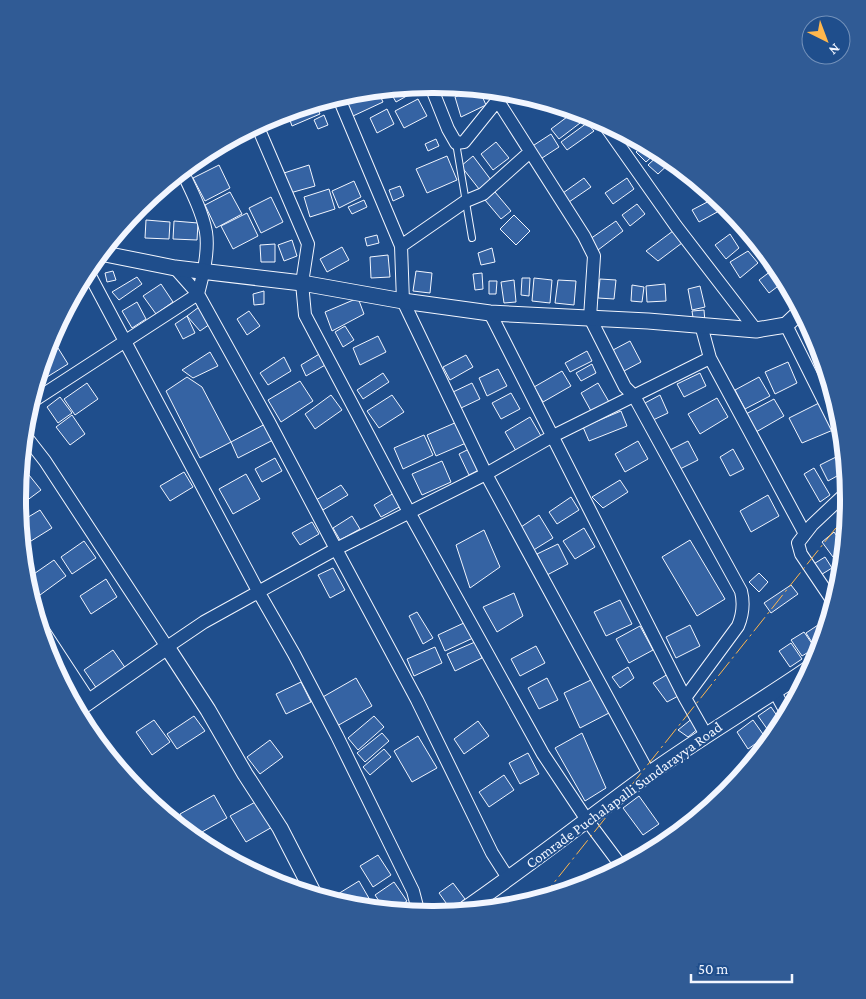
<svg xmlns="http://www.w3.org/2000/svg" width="866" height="999" viewBox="0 0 866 999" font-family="'Crimson Pro',serif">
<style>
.building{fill:#3563a3;stroke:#f2f6ff}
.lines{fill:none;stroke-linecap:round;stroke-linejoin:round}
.service-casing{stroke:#f2f6ff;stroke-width:8}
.minor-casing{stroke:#f2f6ff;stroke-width:14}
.tertiary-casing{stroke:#f2f6ff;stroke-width:17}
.service{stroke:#1f4e8c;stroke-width:6}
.minor{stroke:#1f4e8c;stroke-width:12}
.tertiary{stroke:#1f4e8c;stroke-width:15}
.power{stroke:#ffb74d;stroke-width:1;stroke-dasharray:18 4 2.5 4;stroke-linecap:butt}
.labels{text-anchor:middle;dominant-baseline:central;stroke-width:4;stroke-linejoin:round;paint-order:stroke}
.street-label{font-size:15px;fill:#f2f6ff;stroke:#1f4e8c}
.rim{fill:none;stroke:#f2f6ff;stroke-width:6}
</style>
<rect width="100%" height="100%" fill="#1f4e8c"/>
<path class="building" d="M419,85L421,88L396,102L388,88Z
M476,88L479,89L486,105L461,117L455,97Z
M377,89L383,102L353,116L347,103Z
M418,99L427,116L404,128L395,111Z
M315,103L320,114L292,126L287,112Z
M387,109L394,124L377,133L370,118Z
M575,111H578L584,120L559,139L551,129Z
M324,115L328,125L318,129L314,120Z
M587,123L594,131L567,150L561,142Z
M551,134L559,147L539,160L531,147Z
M436,139L439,146L428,151L425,144Z
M496,142L509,158L493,170L481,154Z
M645,144L658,151L646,162L636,152Z
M661,153L672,161L658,174L648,165Z
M447,156L457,180L427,193L416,169Z
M473,156L491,180L479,189L461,166Z
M219,165L230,188L205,201L193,178Z
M309,165L315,186L290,193L284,173Z
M681,168L692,177L687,181L678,171Z
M584,178L591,187L569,202L563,193Z
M627,178L634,189L613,204L605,193Z
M354,181L361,197L339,208L332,191Z
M400,186L404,196L393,201L389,190Z
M329,189L335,209L310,217L304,197Z
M230,192L242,214L216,228L205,205Z
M495,192L511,211L501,219L485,200Z
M271,197L283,222L261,233L249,208Z
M713,199L719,211L699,222L692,210Z
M364,200L367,207L352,214L348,207Z
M637,204L645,214L630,226L622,215Z
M247,213L258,236L233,249L221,226Z
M514,215L530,231L516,245L500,229Z
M146,220L170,222L169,239L145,238Z
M174,221L198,223L197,240L173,239Z
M616,221L623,231L598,250L590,239Z
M743,226L752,237L749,239L742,227Z
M673,231L682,243L658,261L646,251Z
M730,234L739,248L726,259L715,245Z
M377,235L379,243L367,246L365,238Z
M292,240L297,256L284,261L278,245Z
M755,240L764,251L756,255L749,243Z
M275,244V262H261L260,245Z
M342,247L349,260L327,272L320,259Z
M492,248L495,262L481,265L478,253Z
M748,251L758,263L740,278L730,262Z
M388,255L390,277L371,278L370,257Z
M775,268L785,281L769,293L759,280Z
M113,271L116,280L107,282L105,273Z
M416,271L432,273L430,293L413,291Z
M482,273L483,289L475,290L473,274Z
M137,277L142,284L119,300L112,292Z
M522,278H530L529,296L521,295Z
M534,278L552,280L550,303L532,301Z
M600,279L616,280L614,299L598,298Z
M514,280L516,302L504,303L501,282Z
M558,280L576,281L574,305L555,303Z
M489,281H497L496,294H489Z
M161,284L173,302L156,314L143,296Z
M665,284L666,301L647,302L646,286Z
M632,285L644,287L642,302L631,301Z
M700,286L705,307L692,310L688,289Z
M264,291V304L254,305L253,294Z
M75,292L77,302L69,303Z
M358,298L364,314L332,331L325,312Z
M137,302L146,319L132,328L122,311Z
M203,304L213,322L200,331L187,316Z
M704,310L705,322L694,324L692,311Z
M249,311L260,326L247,335L237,319Z
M187,316L195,333L183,339L175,324Z
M345,326L354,340L343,347L335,332Z
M378,336L386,352L360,365L353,348Z
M630,341L641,362L624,371L613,350Z
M58,348L68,364L47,377L41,369L44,357Z
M587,351L592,361L570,372L565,363Z
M210,352L218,366L193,378L182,370Z
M321,353L327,364L306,376L301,365Z
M466,355L473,367L450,380L443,367Z
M284,357L291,371L268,385L260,373Z
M788,362L797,383L775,394L765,372Z
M592,364L596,373L581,381L576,373Z
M498,369L507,386L487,396L479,378Z
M562,371L571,386L543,402L534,387Z
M383,373L389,382L363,399L357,390Z
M700,373L706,386L684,397L677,384Z
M39,376L44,383L34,390Z
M187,377L202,387L231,442L200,458L166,391Z
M759,377L770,396L745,409L735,390Z
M300,381L313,401L281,422L268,400Z
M87,383L98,399L75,415L64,399Z
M472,383L480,399L461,408L453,392Z
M598,383L609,402L591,411L581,393Z
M511,393L520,409L501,419L492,403Z
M331,395L342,410L315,429L305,414Z
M392,395L404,412L379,428L367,411Z
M660,395L668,413L653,420L645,403Z
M60,397L72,413L58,423L47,407Z
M717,398L728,417L700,434L688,414Z
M774,399L784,416L756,432L746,414Z
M819,403L833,430L802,443L789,418Z
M621,411L627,426L589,441L583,427Z
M72,415L85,434L70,445L56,427Z
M530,417L541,436L516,451L505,432Z
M269,422L277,438L238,458L231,442Z
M457,422L466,443L436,456L427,435Z
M424,435L433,455L403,469L394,448Z
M638,441L648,459L625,472L615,454Z
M688,441L698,460L680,469L670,450Z
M469,449L479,470L469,475L459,454Z
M733,449L744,469L730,476L720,457Z
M838,456L846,471L828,481L820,465Z
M275,458L282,471L262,482L255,469Z
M442,461L451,482L422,495L412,474Z
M814,468L830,495L820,502L804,474Z
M184,472L193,487L170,501L160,486Z
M246,474L260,499L233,514L219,489Z
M29,475L41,490L18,507L19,482Z
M620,480L628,492L603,508L592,497Z
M341,485L348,495L323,510L316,500Z
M394,493L401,506L381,517L374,505Z
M768,495L779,516L751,532L740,511Z
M571,497L579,510L557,524L549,512Z
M40,510L52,528L23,546L20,522Z
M539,515L553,538L532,551L518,529Z
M352,516L360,529L340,540L333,528Z
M312,522L319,534L300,545L292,533Z
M584,528L595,547L575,559L563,541Z
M484,530L500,567L470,588L456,545Z
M834,532L844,546V549L833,557L822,542Z
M690,540L725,599L697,616L662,557Z
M84,541L96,558L72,574L61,557Z
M558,544L568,564L547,575L537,554Z
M843,554L842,570H841L835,560Z
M825,557L832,568L819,576L812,565Z
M54,560L66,576L40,595L28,578Z
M333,568L345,590L330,598L318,575Z
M759,573L768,582L759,592L749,582Z
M106,579L117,597L91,614L80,596Z
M791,585L798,594L771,613L764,603Z
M514,593L523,616L497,632L483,607Z
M620,600L632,624L606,636L594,612Z
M417,612L433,638L423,644L409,616Z
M829,618L825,631L821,624Z
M466,622L473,638L445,651L438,635Z
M690,625L700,646L676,658L666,637Z
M818,625L824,634L820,647L817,650L806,633Z
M640,626L653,650L629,663L616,639Z
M804,632L815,648L802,656L791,640Z
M475,642L482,658L455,671L447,654Z
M791,643L802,659L790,667L779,651Z
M536,646L545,663L520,676L511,659Z
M435,647L442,663L414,676L407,659Z
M113,650L126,669L97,689L84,670Z
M628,667L634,678L620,688L612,677Z
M668,674L680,695L667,702L653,683Z
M356,678L372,706L337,726L321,698Z
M547,678L558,700L539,709L528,688Z
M593,679L609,713L580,728L564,693Z
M301,682L311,702L286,714L276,694Z
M771,707L782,723L770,733L758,716Z
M194,716L205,731L177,749L167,734Z
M374,716L384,727L358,750L348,738Z
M694,717L699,728L688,737L678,730Z
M154,720L170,742L152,755L136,732Z
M753,720L765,737L748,749L737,732Z
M478,721L489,736L464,754L454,739Z
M382,733L389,741L365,762L357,753Z
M582,733L606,788L585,801L555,748Z
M418,736L437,768L412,782L394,751Z
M270,740L283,757L260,774L247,757Z
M384,749L391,757L370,775L363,767Z
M528,753L539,774L520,784L509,763Z
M504,775L514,790L489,807L479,792Z
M214,795L227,818L193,837L180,814Z
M639,796L659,824L643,835L623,808Z
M161,799L173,814L168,817L153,805Z
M259,800L274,826L246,842L230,816Z
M378,855L391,875L373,887L360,866Z
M359,881L370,900L357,908L336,902L333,897Z
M394,882L407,901L392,911L385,910L375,895Z
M453,883L465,899L451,910L439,893Z"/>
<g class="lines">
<defs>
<path id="service" d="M456,143L472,238"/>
<path id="minor" d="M430,84L448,129L456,143L464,142L505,91
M338,96L401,246L403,301L486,474L649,774
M498,101L584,236L594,256L590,318L625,387L634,396L741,591C744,603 743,614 738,626L685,698
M602,121L676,226L756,330
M257,125L308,244L302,283L305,315L409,512L543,754L587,820L622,867
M401,246L466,201L483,194L530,152
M87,270L259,593L294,654L337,736L413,891L419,914
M490,313L685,698L706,735
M701,325L710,358L805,534
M786,325L843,439
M30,403L198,294C203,275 209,252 206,232C202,211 191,190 182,171
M24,434L45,461L167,647L204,622L336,549L269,422L198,294L175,268
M834,603L801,554L798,543L812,525L848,491
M39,624L90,702
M775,692L787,714
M508,878L492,853L417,700L336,549L486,474L551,437L710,358"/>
<path id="tertiary" d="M100,253L175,268L302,283L403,301L490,313L648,321L756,330L786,325L801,311
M77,710L167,647L208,710L245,774L280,828L315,896
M461,912C525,868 586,820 649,774C702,736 759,703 814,665"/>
</defs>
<use href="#service" class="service-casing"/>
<use href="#minor" class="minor-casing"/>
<use href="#tertiary" class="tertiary-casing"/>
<use href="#service" class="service"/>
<use href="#minor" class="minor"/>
<use href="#tertiary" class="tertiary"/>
<path class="power" d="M541,899L847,514"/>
</g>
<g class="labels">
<g class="street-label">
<text transform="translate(624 795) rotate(-36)">Comrade Puchalapalli Sundarayya Road</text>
</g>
</g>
<path d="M0 0H866V999H0ZM432 93H434A406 406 0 0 1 840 499V500A406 406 0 0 1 434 906H432A406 406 0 0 1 26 500V499A406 406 0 0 1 432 93Z" fill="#305b95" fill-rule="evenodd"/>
<path class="rim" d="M432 93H434A406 406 0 0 1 840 499V500A406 406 0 0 1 434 906H432A406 406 0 0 1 26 500V499A406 406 0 0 1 432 93Z"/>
<g transform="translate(826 40) rotate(138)"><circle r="24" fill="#1f4e8c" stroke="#7391ba"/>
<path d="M0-4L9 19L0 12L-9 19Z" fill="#ffb74d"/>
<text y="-8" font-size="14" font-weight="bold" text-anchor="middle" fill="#f2f6ff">N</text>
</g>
<path d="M691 974v8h101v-8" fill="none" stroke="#f2f6ff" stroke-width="2.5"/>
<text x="698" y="974" font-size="15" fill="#f2f6ff" stroke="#1f4e8c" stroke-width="4" paint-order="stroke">50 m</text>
</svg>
